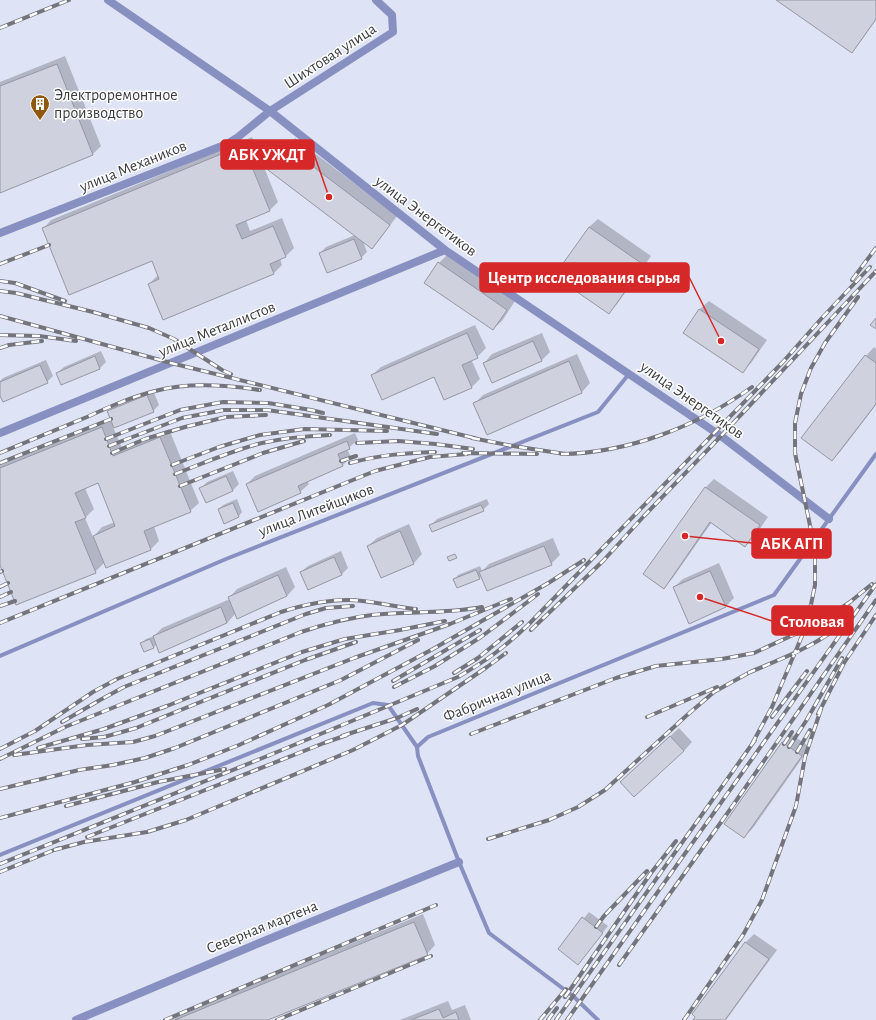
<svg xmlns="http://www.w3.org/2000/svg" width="876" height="1020" viewBox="0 0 876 1020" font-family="'Alegreya Sans',sans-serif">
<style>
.built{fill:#dee3f5}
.shadow{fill:#0003;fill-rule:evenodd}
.building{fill:#cfd2de;stroke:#9598a3}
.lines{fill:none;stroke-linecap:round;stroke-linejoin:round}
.lane{stroke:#8790c0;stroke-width:4}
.street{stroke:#8790c0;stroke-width:8}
.rail-casing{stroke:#73747c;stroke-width:4}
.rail{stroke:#fff;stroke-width:2.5;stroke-dasharray:8;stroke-linecap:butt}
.labels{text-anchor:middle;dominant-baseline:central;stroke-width:3;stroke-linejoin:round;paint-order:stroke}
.street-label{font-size:16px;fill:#3b3c41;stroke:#fff}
.poi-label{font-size:16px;fill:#3b3c41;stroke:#fff;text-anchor:start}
.leader{fill:none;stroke:#d62828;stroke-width:1.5}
.callout-dot{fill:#d62828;stroke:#fff;stroke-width:1.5}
.callout{fill:#d62828;stroke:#d62828;stroke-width:1.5}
.callout-label{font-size:17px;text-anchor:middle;font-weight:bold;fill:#fff}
</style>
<rect width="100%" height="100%" fill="#eceffc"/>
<path class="built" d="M0,0H876V1020H0Z"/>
<path class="shadow" d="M777,0H876V20L858,45L852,52Z
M65,56L101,146L93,154L0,192V82Z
M252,137L278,202L270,210L246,220L250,231L282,218L294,248L286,256L280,258L282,265L274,273L163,319L149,284L158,275L152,260L43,229L51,220Z
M295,138L397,216L380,239L371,247L363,241L367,252L361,258L320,253L326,247L355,235L269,169L287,147Z
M598,219L651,256L617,304L609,313L556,275L589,227Z
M448,254L515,301L502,321L493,329L426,282L439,263Z
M709,301L767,340L751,363L742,372L684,332L700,309Z
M475,325L486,348L477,357L471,359L480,379L472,387L434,375H372L381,367Z
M542,333L550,352L542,360L484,363L492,354Z
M874,347L876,349V405L840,452L831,460L866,356Z
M101,351L106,362L100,368L62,384L57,373L64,367Z
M577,354L590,383L582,392L487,433L474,404L483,395Z
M46,360L53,376L47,382L0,393V381L3,378Z
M153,390L159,405L153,411L113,427L122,448L169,429L199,503L190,511L154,526L159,541L151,549L107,567L105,562L95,572L0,562V464L111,419L108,411L115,405ZM98,482L115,522L102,527L93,537L85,518L94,509L85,488Z
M355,433L358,440L347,449L351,457L342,466L307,481L309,484L300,492L247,484L255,476Z
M233,471L239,484L232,491L201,488L207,482Z
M714,479L768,517L754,537L745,546L712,522L672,579L664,587L645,574L706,487Z
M237,499L242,512L239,516L219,509L223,505Z
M487,499L489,504L483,510L431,525L437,519Z
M409,524L422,554L414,563L382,577L368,546L377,538Z
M553,538L560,555L551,564L482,576L479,578L455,579L458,575L480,566L482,571L489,564Z
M341,551L348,568L342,574L301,572L308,566Z
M719,563L734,598L726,606L689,623L674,587L683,579Z
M286,567L295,587L287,596L236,613L227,623L160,651L157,644L153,648L142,643L146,639L154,636L162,628L230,599L229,598L237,589Z
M679,728L692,742L684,751L630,773Z
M791,734L810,747L753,828L744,837L782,742Z
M589,912L608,926L578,964L559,949Z
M423,914L435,945L427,954L265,1020H165Z
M754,934L777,950L726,1020H694L697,1016L694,1014L746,942Z
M448,1001L452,1010L465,1005L471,1020H400Z"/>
<path class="building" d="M776,0H876V19L852,53Z
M57,64L93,155L0,193V86Z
M243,145L270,211L236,225L242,239L273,226L286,257L270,264L274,274L163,320L148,284L159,279L152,261L69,295L42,228Z
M286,146L390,225L372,249L268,170Z
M589,227L644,265L609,314L554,276Z
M354,239L362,259L327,273L319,253Z
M438,262L507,310L493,330L424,283Z
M699,309L759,349L743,373L683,333Z
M876,318V329L870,325Z
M467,333L478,358L462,365L472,388L444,400L434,377L382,400L371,375Z
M533,341L542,361L492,383L483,363Z
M865,355L876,363V404L832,461L801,438Z
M95,356L100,369L61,385L56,373Z
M569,361L582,393L487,435L473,403Z
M40,365L48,383L3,402L0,396V382Z
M147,395L154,412L114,428L107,411Z
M102,427L113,456L160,437L191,512L144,531L151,550L106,568L93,536L115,526L98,483L75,493L86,518L75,522L96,573L16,605L0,565V468Z
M347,441L350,449L338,454L343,466L298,486L301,493L258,512L246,484Z
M226,476L233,491L206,503L199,488Z
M705,487L760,525L745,547L710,522L664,589L643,574Z
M233,503L239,517L224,524L218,509Z
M481,505L484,511L432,532L429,525Z
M400,531L414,564L381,578L367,546Z
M544,546L552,565L487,591L479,572Z
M455,554L457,558L449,561L447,557Z
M334,557L342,575L308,590L300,572Z
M476,570L480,579L457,588L453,579Z
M710,571L726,607L689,624L673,587Z
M278,575L287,596L237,619L228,597Z
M221,607L227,623L159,653L153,636Z
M150,639L154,648L144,652L140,643Z
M670,736L684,751L634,797L620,782Z
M782,742L802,756L744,838L724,824Z
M582,917L603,933L578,965L558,949Z
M414,922L428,955L268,1020H175Z
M745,942L769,959L725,1020H693L695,1017L692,1014Z
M439,1009L443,1018L456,1012L459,1020H411Z"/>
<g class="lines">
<path class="lane" d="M0,656L226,559L598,412L629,374
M0,855L373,703L388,705L417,747
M598,1020L573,996L489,933L459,862L418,756L417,747L428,737L774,595L876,454"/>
<path class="street" d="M108,0L270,111L445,250L721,436L829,519
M0,233L227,144L238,137L270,111L393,32L392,15L376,0
M0,433L445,250
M76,1020L264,941L459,862"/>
<defs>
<path id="rail" d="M0,28L69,0
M0,264L49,245
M852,280L876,248
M0,281L15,283L65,301
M0,291L16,293L93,312L149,328L174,339L222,370L231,374
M0,316L171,363L478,439
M0,335L39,336L76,341
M0,348L9,345L42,341
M472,438L513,446L565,454
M106,439L180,410L223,402L268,403L311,410L323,413
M357,443L398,441L435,444L473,449
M109,446L182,418L224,410H267L437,434
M0,453C29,441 58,429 87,417C109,407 131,397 155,391C188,382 227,385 260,390
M112,453L145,439L185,427L226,417L266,415
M463,453L537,454
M561,454C629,453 698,426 752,387
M341,461L356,456
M0,463L111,419
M350,463C379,455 405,453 435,452
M172,465L219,447L260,435L305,429L387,431
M175,474C204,463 233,450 262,443C284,438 307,436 330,435
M180,486L263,453L304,441
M0,572L2,571
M0,587L8,583
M0,597L11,592
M0,606L15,601
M0,623L375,471L430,457L467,454
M531,630L603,561L644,516L721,436L876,271
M454,673L478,658L522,622
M748,673C780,659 819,646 844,621
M393,681L480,630
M394,687L435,666L481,637L538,594
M818,714L844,663L876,615
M647,717L717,687
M772,717L807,671
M62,722L100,700L124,687L306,614L326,608L353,606
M471,734L616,678L656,666L722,659L754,653L804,630L826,618L850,602L872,584
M342,736L397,718L417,709
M82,739L104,737L136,728L305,660L356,642
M752,744L772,707L807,624L815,585V555L813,540L795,453V423L801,394L811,368L825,343L858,297
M784,744L792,732
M789,747L806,721L842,658
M38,748L104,729L167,706L302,652L345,639L400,630L445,621
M0,749L35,731L93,692L117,679L281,612C303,605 325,600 348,600C371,600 393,607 416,609
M797,752L810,730
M14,755L87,745L133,742L155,736L354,658L450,624L511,599
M0,759L65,727L301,632C325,624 347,618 372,615C409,611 446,614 482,607
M0,789L79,770L113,765L145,758L175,748L341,680L418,640
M66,806L158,782L225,769
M0,818L135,782L188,765L239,745L328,705L433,649L550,582L584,560
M87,837L324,743L347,735
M488,839L549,820L578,807L605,790L686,716L714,692L752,671
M54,850L84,842L147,832L186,820L353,750L402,725L487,667L506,653
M0,864L265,757L458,677C486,661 505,647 528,625L782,363L821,319L870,267
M0,872L59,848
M596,927L604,916L647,871
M619,965L729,811L876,600
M565,997L651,873L676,841
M165,1020L436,905
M277,1020L431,956
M540,1020L566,989
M548,1020L557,1008
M556,1020L755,740
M567,1020L876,584
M684,1020L743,935L762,900L796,806L805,757L821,709"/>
</defs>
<use href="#rail" class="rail-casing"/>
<use href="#rail" class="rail"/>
</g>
<defs>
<symbol id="building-pin" viewBox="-11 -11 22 30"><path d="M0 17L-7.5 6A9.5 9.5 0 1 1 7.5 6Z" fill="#905710" stroke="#fff"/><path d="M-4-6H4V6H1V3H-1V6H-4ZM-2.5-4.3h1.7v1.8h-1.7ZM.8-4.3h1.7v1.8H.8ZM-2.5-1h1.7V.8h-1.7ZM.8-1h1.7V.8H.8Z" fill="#fff"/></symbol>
</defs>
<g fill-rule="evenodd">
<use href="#building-pin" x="29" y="93" width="22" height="30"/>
</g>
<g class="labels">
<g class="street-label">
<text transform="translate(330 56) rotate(-33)">Шихтовая улица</text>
<text transform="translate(133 166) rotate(-22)">улица Механиков</text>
<text transform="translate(426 216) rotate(37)">улица Энергетиков</text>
<text transform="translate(217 329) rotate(-22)">улица Металлистов</text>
<text transform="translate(692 400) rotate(35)">улица Энергетиков</text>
<text transform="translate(316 510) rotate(-21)">улица Литейщиков</text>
<text transform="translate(497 696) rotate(-22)">Фабричная улица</text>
<text transform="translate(262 927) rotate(-22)">Северная мартена</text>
</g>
<g class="poi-label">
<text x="54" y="95">Электроремонтное<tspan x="54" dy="18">производство</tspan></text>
</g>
</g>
<path class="leader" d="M329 197L314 154M721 341L689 277M685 536L752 543M700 597L772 621"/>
<g class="callout-dot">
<circle cx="329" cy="197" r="4"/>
<circle cx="721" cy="341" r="4"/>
<circle cx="685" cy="536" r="4"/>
<circle cx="700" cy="597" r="4"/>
</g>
<g class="callout">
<rect x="221" y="140" width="93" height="29" rx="4"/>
<rect x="480" y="263" width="209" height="29" rx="4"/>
<rect x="752" y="529" width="79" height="29" rx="4"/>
<rect x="772" y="606" width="81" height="29" rx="4"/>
</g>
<g class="callout-label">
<text x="267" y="160">АБК УЖДТ</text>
<text x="584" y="283">Центр исследования сырья</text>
<text x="792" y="549">АБК АГП</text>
<text x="812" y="627">Столовая</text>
</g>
</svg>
